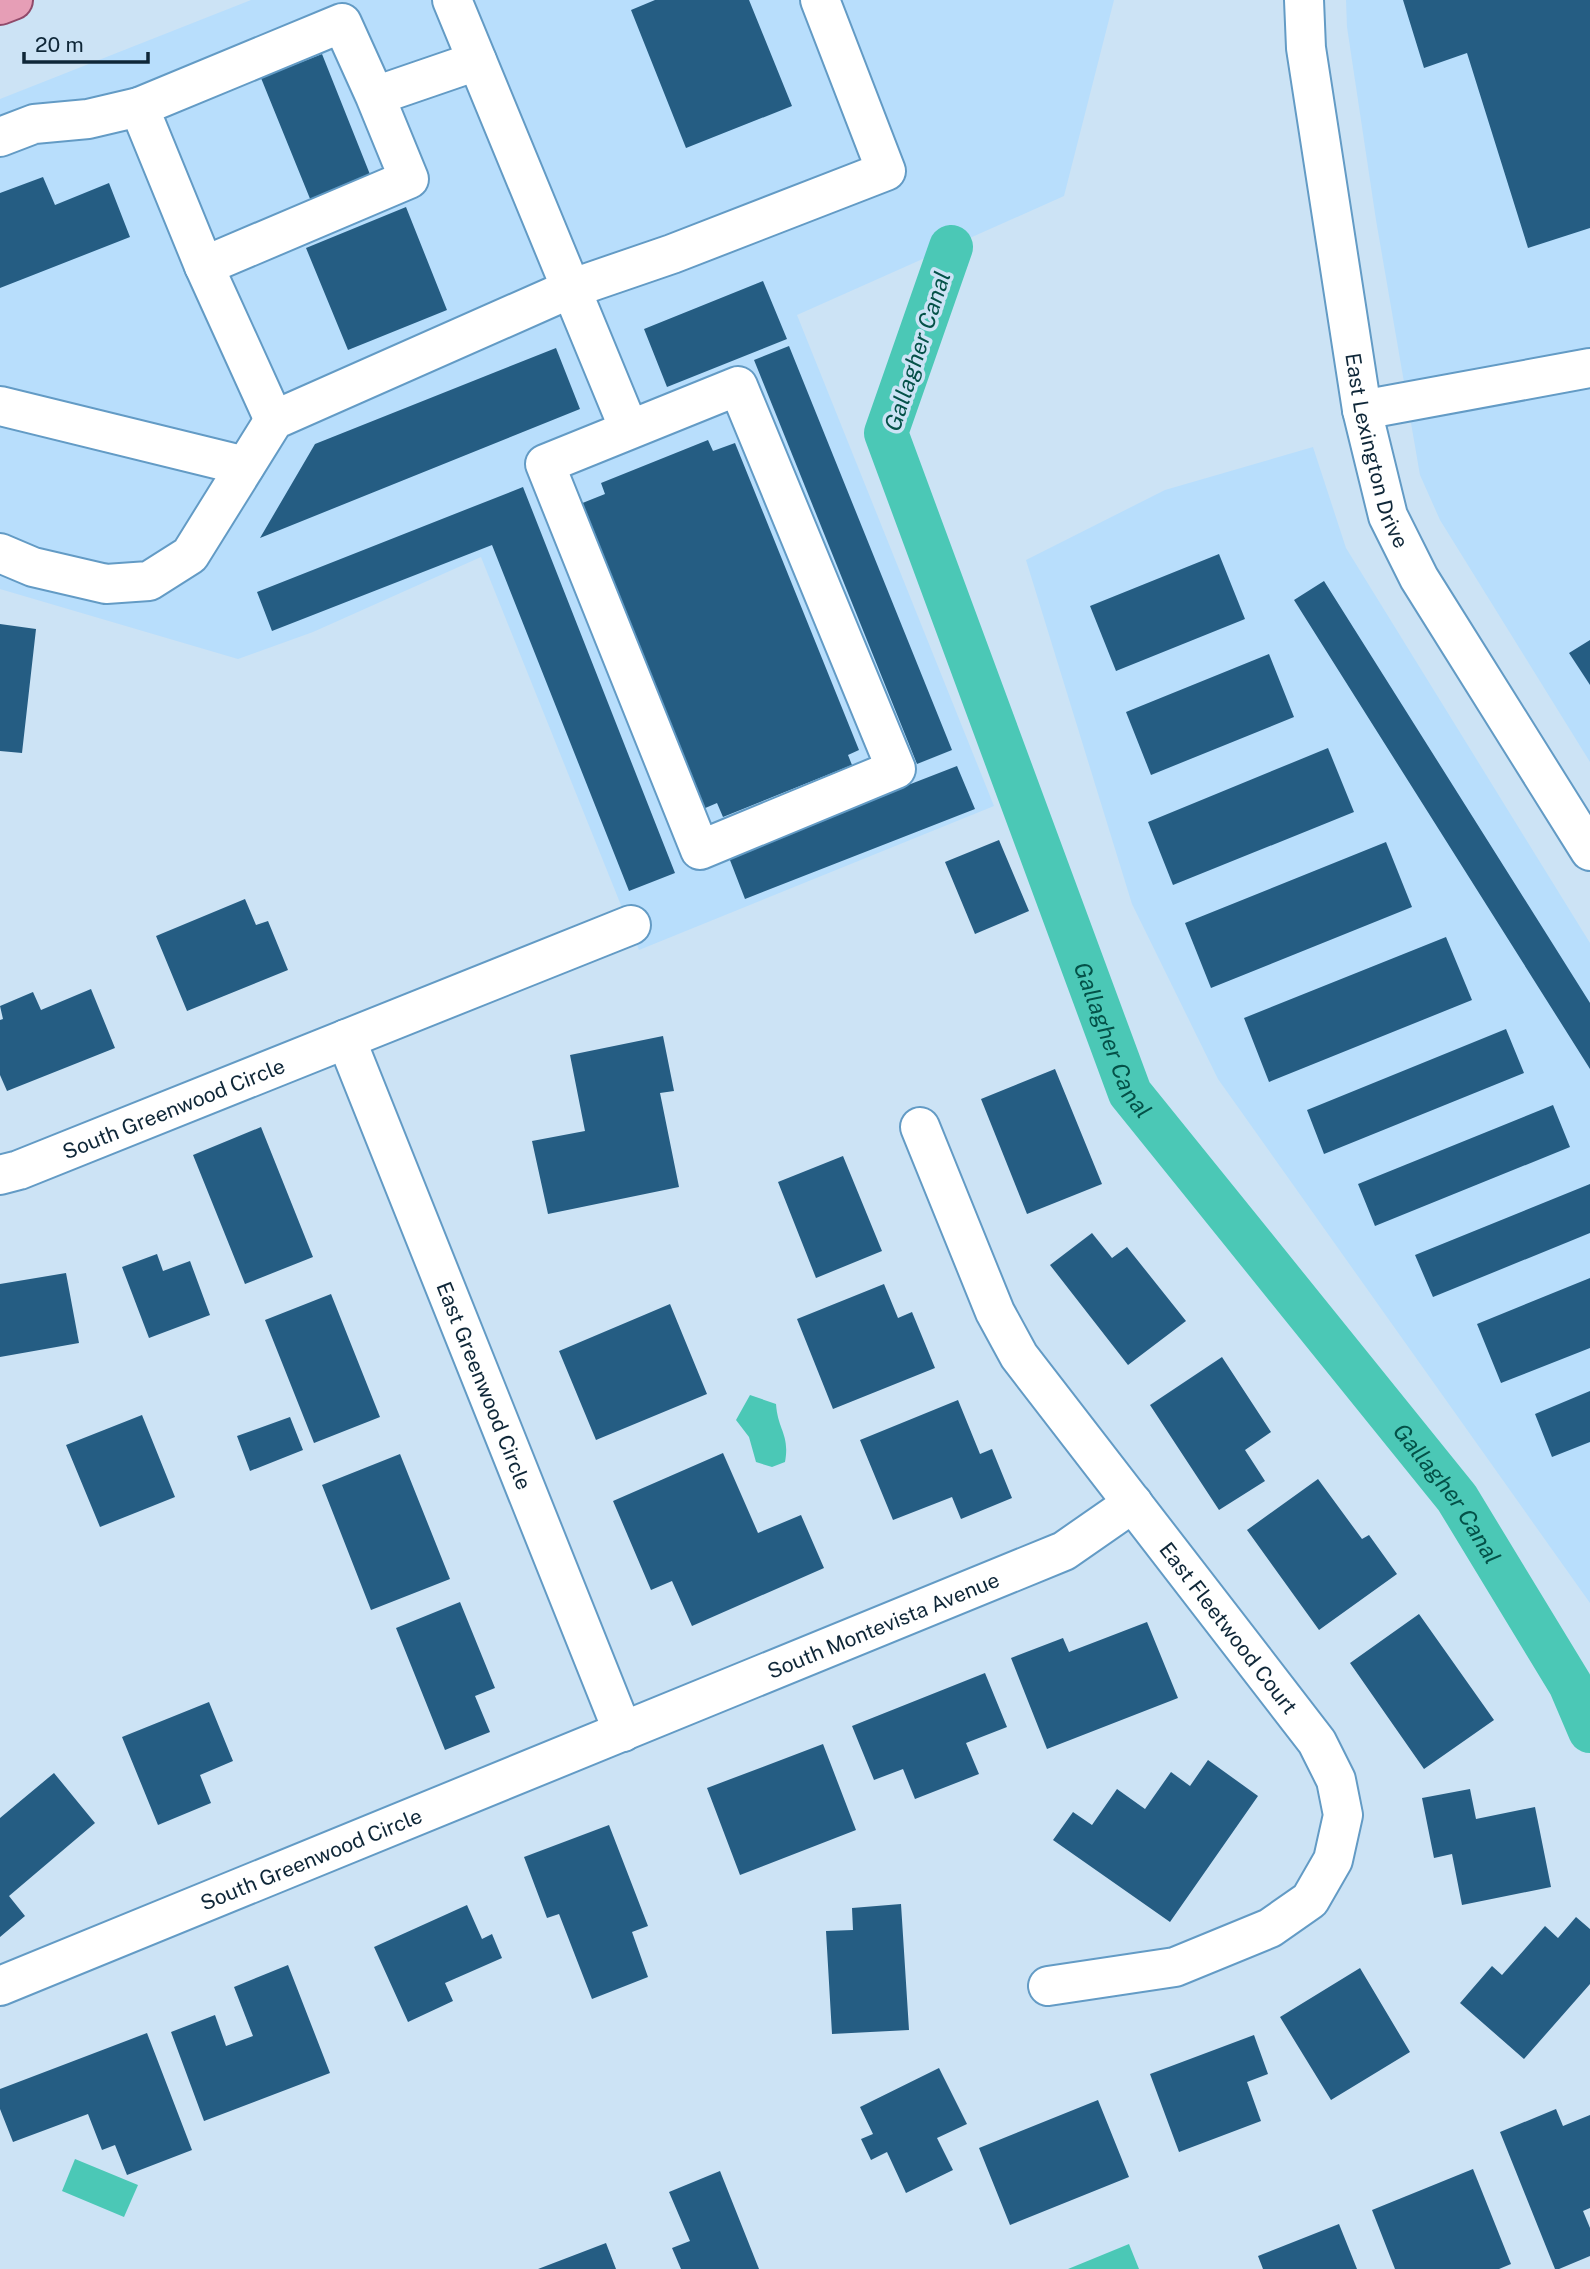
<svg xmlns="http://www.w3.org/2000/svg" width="1590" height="2269" viewBox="0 0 1590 2269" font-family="'Public Sans',sans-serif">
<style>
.built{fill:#b8defc}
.water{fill:#4bc8b6}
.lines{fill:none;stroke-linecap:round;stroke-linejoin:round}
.canal{stroke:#4bc8b6;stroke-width:44}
.building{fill:#255d83}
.minor-casing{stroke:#639bc5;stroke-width:42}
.major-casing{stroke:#904a6a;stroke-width:42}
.minor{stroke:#fff;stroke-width:38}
.major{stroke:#e69eb6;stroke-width:38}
.labels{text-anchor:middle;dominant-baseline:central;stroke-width:7;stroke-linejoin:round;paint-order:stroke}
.street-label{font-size:21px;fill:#0f2738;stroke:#cce3f5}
.water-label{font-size:23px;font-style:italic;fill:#045148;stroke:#cce3f5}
</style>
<rect width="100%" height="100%" fill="#cce3f5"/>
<path class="built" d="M251,0H1114L1064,196L797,315L994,806L639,950L481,557L313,632L238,659L0,589V99Z
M1346,0H1590V762L1440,520L1420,475L1376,220L1347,27Z
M1313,447L1346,548L1590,943V1603L1218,1079L1132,904L1026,560L1165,490Z"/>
<path class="water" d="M750,1395L776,1404C778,1431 790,1434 785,1462L772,1467L756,1462L749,1437L736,1420Z
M75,2159L138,2185L124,2217L62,2191Z
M1129,2244L1139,2269H1068Z"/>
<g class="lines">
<path class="canal" id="s1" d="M951,247L886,433L1130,1093L1457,1498L1570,1684L1590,1731"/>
</g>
<path class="building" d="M655,0H749L792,106L686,148L631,10Z
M1403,0H1590V228L1528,248L1467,53L1424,68Z
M322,54L375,187L315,211L261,78Z
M43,177L55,205L109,183L130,237L0,288V193Z
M406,207L447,310L348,350L306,248Z
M763,281L787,339L667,387L644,329Z
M789,346L952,750L917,764L754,360Z
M556,348L580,409L260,538L315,444Z
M708,440L713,451L735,443L859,750L848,755L852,765L723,817L717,803L703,809L580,504L605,494L601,483Z
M523,487L675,873L629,891L492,545L272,631L257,592Z
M1219,554L1245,619L1116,671L1090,606Z
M1324,581L1590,1003V1069L1294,600Z
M0,624L36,629L22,753L0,751Z
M1590,640V685L1569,653Z
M1269,654L1294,717L1151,775L1126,712Z
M1328,748L1354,812L1173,885L1148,822Z
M957,766L975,809L745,899L728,855Z
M999,840L1029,911L975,934L945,862Z
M1386,842L1412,907L1211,988L1185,923Z
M245,899L256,925L268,921L288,970L187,1011L156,936Z
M1446,937L1472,1000L1269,1082L1244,1018Z
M91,989L115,1048L7,1091L0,1075V1020L3,1019L0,1006L33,992L41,1010Z
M1506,1029L1524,1073L1324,1154L1307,1110Z
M663,1036L674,1091L660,1093L679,1187L548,1214L532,1141L585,1131L570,1055Z
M1055,1069L1102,1184L1027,1214L981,1099Z
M1553,1105L1570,1147L1375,1226L1358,1184Z
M261,1127L313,1257L245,1284L193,1155Z
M843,1156L882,1251L816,1278L778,1182Z
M1590,1184V1233L1433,1297L1415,1255Z
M1092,1233L1112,1258L1127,1247L1186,1321L1128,1365L1050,1265Z
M157,1254L163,1271L190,1261L210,1315L149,1338L122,1267Z
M66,1273L79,1343L0,1357V1284Z
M1590,1278V1348L1501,1383L1477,1324Z
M884,1284L898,1318L912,1312L935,1368L833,1409L797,1319Z
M331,1294L380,1417L314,1443L265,1320Z
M670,1304L707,1394L596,1440L559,1351Z
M1222,1357L1271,1432L1245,1450L1265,1481L1219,1510L1150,1405Z
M1590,1391V1442L1552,1457L1535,1414Z
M958,1400L980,1454L992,1449L1012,1498L961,1519L952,1497L893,1520L860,1440Z
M142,1415L175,1497L100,1527L66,1445Z
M290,1417L303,1450L250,1471L237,1436Z
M723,1453L758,1533L801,1515L824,1568L692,1626L672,1581L651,1590L613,1501Z
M400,1454L450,1579L371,1610L322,1485Z
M1318,1479L1362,1539L1369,1535L1397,1574L1319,1630L1247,1530Z
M460,1602L495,1688L475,1696L490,1732L445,1750L396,1628Z
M1419,1614L1494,1720L1424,1769L1350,1663Z
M1147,1622L1178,1698L1047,1749L1011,1658L1063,1638L1069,1652Z
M985,1673L1007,1727L966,1743L979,1774L915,1799L903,1769L874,1780L852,1726Z
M209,1702L233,1761L200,1775L211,1803L158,1825L122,1737Z
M823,1744L856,1830L740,1875L707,1788Z
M1208,1760L1258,1796L1170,1922L1053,1840L1073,1812L1092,1825L1117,1789L1145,1809L1171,1772L1190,1786Z
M54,1773L95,1823L9,1896L25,1916L0,1937V1818Z
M1470,1789L1476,1819L1535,1807L1551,1887L1462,1905L1452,1854L1434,1858L1422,1798Z
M609,1825L648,1926L632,1932L648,1977L592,1999L559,1914L547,1918L524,1857Z
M901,1904L909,2030L832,2034L826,1931L853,1930L852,1908Z
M467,1905L482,1939L492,1934L502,1958L445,1983L453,2001L408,2022L374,1947Z
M1576,1917L1590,1929V1984L1524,2059L1460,2003L1492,1966L1502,1975L1545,1926L1558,1938Z
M288,1965L330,2073L204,2121L171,2032L215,2015L226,2046L253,2036L234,1987Z
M1360,1968L1410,2052L1331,2100L1280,2017Z
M147,2033L192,2150L127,2175L115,2145L102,2150L88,2114L13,2142L0,2109V2089Z
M1254,2035L1268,2074L1247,2082L1261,2121L1179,2152L1150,2074Z
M939,2068L967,2124L937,2138L953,2170L906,2193L887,2152L871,2160L861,2139L873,2134L860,2107Z
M1098,2100L1129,2177L1010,2225L979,2148Z
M1556,2109L1563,2126L1590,2115V2208L1583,2211L1590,2228V2256L1559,2269H1555L1500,2132Z
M1473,2169L1511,2264L1499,2269H1395L1372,2210Z
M720,2171L759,2269H681L672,2248L690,2241L669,2192Z
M1339,2224L1357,2269H1263L1258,2256Z
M606,2243L616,2269H538Z"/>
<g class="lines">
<defs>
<g id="minor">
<path d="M452,0L629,429"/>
<path id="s2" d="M1304,0L1306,48L1362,410L1388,516L1419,578L1590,851"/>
<path d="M375,96L342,23L139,107L204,266L409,179L375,96L477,61"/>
<path d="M0,137L34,124L88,119L139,107"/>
<path d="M204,266L274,420"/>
<path d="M738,386L896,769L700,850L545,464Z"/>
<path d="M0,406L245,466"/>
<path d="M1362,410L1590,368"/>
<path d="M0,553L33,567L106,584L149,581L190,555L274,420L570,289L672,254L886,171L820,0"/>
<path id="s3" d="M346,1039L623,1732"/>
<path id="s4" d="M920,1127L995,1312L1019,1356L1317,1742L1336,1780L1343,1815L1333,1860L1310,1900L1270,1928L1175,1967L1048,1986"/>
<path id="s5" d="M0,1175L19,1170L631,925"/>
<path id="s6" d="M0,1986L1064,1551L1133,1503"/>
</g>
<path id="major" d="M0,5L13,0"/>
</defs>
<use href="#minor" class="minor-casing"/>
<use href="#major" class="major-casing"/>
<use href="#minor" class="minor"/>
<use href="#major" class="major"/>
</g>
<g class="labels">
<g class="street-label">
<text stroke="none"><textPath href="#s2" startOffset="457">East Lexington Drive</textPath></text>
<text stroke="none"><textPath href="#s5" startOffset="186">South Greenwood Circle</textPath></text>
<text stroke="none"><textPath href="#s3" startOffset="373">East Greenwood Circle</textPath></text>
<text stroke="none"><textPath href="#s6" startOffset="954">South Montevista Avenue</textPath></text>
<text stroke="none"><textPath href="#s4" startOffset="593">East Fleetwood Court</textPath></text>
<text stroke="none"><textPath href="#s6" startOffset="336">South Greenwood Circle</textPath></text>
</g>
<g class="water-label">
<text transform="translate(917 351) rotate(-72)">Gallagher Canal</text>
<text stroke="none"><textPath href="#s1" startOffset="845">Gallagher Canal</textPath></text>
<text stroke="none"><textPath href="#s1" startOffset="1412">Gallagher Canal</textPath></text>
</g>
</g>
<path d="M24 52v10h124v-10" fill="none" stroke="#0f2738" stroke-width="3.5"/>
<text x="35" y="52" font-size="21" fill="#0f2738" stroke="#cce3f5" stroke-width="5" paint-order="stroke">20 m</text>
</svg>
